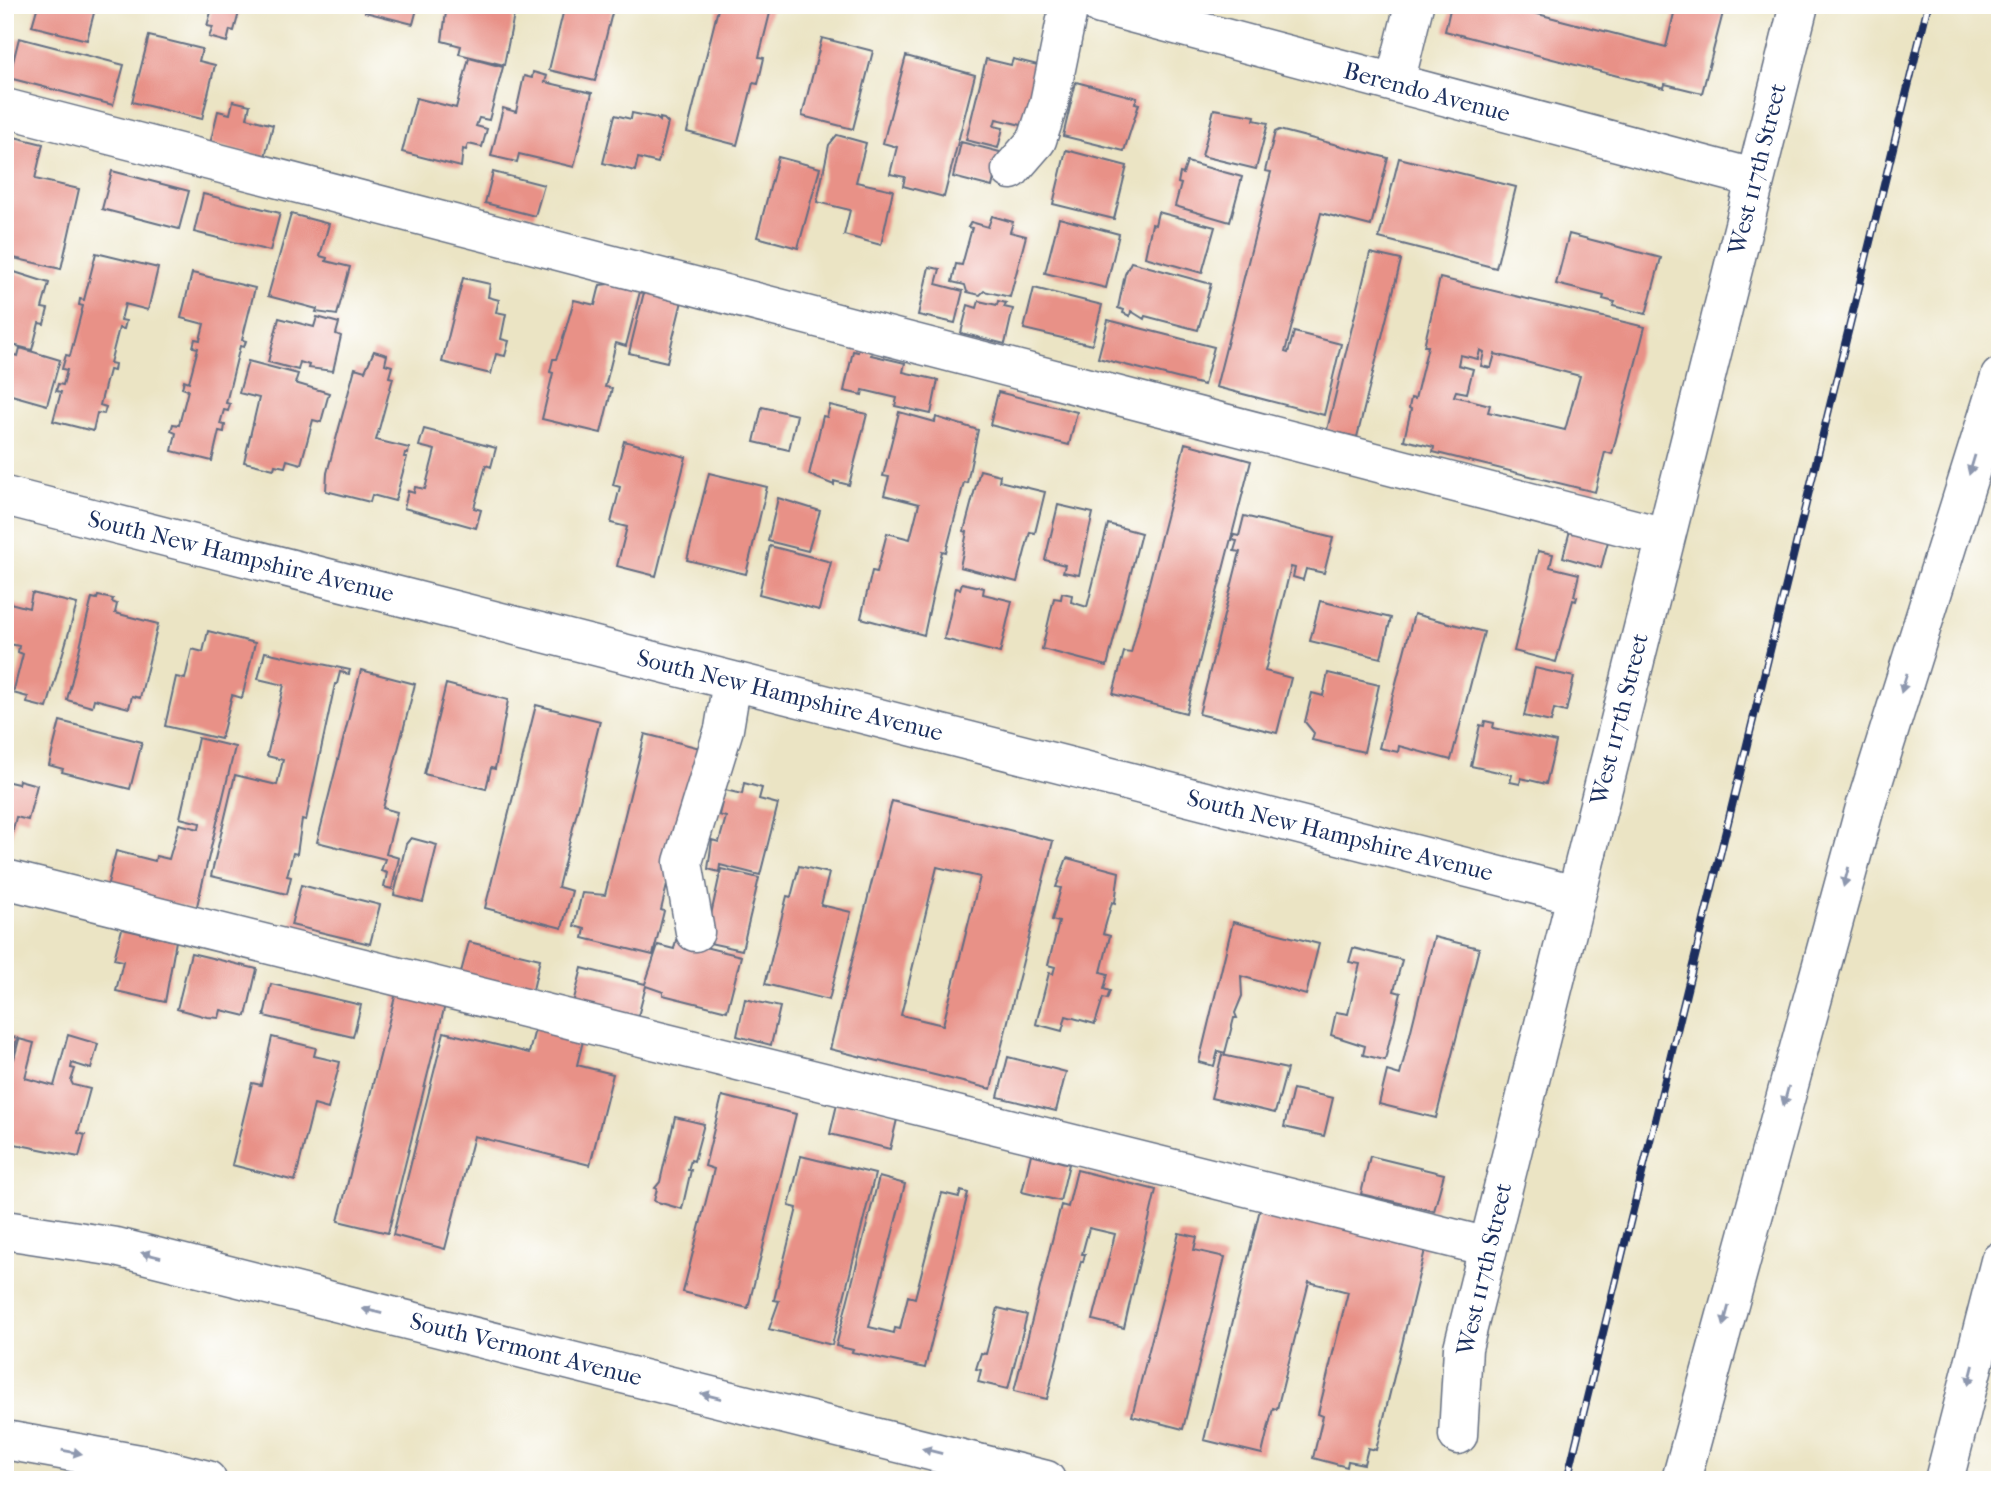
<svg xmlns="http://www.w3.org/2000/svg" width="2005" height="1485" viewBox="0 0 2005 1485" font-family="'IM FELL French Canon',serif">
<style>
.building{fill:#e89187;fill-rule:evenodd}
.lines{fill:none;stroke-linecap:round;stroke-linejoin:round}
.minor-casing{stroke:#646e82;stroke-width:41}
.major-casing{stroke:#646e82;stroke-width:41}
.highway-casing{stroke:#646e82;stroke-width:41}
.minor{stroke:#fff;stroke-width:38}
.major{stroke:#fff;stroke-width:38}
.highway{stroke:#fff;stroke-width:38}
.rail-casing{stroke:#1b2f5e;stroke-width:8}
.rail{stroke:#fff;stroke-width:5;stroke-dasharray:16;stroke-linecap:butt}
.oneway{fill:#8d97ae}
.labels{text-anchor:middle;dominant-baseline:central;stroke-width:6;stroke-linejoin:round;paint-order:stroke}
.street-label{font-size:24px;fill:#1b2f5e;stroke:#fff}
</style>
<rect width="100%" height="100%" fill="#fff"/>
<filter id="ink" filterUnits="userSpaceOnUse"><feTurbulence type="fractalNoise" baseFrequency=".0143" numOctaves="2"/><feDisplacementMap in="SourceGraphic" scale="14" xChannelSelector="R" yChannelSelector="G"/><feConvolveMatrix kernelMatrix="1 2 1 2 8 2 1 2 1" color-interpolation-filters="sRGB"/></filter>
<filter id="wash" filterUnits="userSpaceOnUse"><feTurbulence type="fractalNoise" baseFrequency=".00686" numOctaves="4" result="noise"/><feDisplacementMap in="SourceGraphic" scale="28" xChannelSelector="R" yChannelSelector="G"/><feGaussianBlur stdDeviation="1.57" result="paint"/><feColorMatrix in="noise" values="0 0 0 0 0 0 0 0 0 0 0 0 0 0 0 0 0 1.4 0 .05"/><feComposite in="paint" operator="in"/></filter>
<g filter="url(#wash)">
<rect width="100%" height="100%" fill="#ebe4c4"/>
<g id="blocks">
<path class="building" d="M38,5H96L87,40L32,26Z
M213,5H241L234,31L230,30L227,42L209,37L213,27L207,26Z
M366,5H418L413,24L365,12Z
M447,5H516L504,65L459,54L461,46L442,41Z
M565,5H614L595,81L549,70Z
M719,5H772L759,57L764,58L758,84L753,83L737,145L687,132Z
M1451,5H1532L1530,12L1666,47L1676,5H1725L1702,93L1665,84L1664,88L1445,31Z
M149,36L202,49L199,61L215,65L202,119L132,102Z
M19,38L124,65L113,105L9,78Z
M822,38L873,51L853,129L802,116Z
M906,56L975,75L944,197L903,186L905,177L890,174L897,147L883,143Z
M469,58L503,67L489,120L479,118L476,126L487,129L482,147L468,144L466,150L463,149L461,167L402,152L416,98L456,108Z
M986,59L1011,65L1013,59L1050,68L1038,129L996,119L994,126L1003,128L998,148L966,140Z
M533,72L547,76L545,82L592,93L574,167L519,154L517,162L491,156L503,108L516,112L524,76L532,78Z
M1076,82L1137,98L1135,103L1139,104L1124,151L1063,136Z
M233,101L250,105L247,118L273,125L265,157L210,144L218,111L230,114Z
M1214,109L1255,116L1254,120L1268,123L1256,169L1202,156Z
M632,113L656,118L660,121V118L664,119L668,123L658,163L638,158L635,171L603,163L615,115L631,119Z
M1279,130L1388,158L1371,226L1321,213L1285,352L1288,353L1294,332L1341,344L1324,415L1216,387L1271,172L1265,171L1275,132Z
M6,135L43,144L35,179L79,189L61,269L5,256Z
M837,135L866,143L856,182L893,190L881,245L844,235L850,210L817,202L829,145Z
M961,142L1000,152L992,187L953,177Z
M1066,150L1127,166L1114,219L1053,204Z
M778,157L820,168L798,248L757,237Z
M1399,158L1516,187L1496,268L1379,238Z
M1187,162L1242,177L1230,222L1175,206L1181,184L1178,183L1180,173L1183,174Z
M112,171L189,191L179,229L102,209Z
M493,172L544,185L535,216L485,203Z
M203,194L280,213L270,251L194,232Z
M1158,212L1215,227L1202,273L1145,257L1152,224L1155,225Z
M291,214L329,224L320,256L327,258L326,261L350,267L337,315L316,312L317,309L268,296Z
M992,216L1013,222L1010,232L1026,236L1010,297L984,291L980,295L967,292L965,285L952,282L956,264L962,265L972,228L968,227L971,222L988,227Z
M1059,218L1119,234L1106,288L1045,273Z
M1569,234L1661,258L1646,314L1613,306L1615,302L1603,299L1604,296L1556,284Z
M96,253L158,268L148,310L125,304L121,320L126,321L124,329L119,328L110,363L115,364L114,371L109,370L100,405L106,407L104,414L97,413L93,431L53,421L61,392L56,391L58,384L63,385L67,370L62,369L66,355L70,356L83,306L79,305L80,299L84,300Z
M1370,253L1401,260L1357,437L1327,430Z
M1131,262L1211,284L1198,330L1145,316L1144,319L1131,311L1130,316L1123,313L1124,310L1118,308L1125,274Z
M929,267L940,269L936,284L963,291L955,323L918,315Z
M5,269L49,283L42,308L48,309L44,324L39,323L32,350L5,343Z
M192,273L255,288L242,340L246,341L244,347L240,346L226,403L230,404L228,411L224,410L220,424L225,425L224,432L219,431L212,461L172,451L176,433L171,431L173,424L179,425L188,390L182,388L184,380L189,382L198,348L193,347L195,339L200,340L204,324L181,318Z
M463,278L490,284L488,297L499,300L496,312L506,314L501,339L509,341L505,356L496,354L491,374L442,362Z
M1440,278L1645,327L1612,454L1605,452L1595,492L1433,452L1434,447L1404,440L1411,409L1409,408L1411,398L1415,399L1428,346H1424ZM1480,350L1484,352L1481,366L1491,368L1495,354L1580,376L1565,430L1488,412L1490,405L1454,396L1456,391L1467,393L1473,369L1458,365L1460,355L1478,359Z
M643,280L626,346L616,343L605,387L612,388L601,433L542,419L553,373L550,372L553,359H556L560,349L574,300L595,305L600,285Z
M645,288L683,297L667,362L629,353Z
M1034,288L1102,305L1092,345L1024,329Z
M979,301L997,305L998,301L1006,303L1004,307L1013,309L1005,344L961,333L968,305L977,308Z
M317,317L339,323L336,334L341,336L333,371L308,368L309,365L300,362L298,370L268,362L279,318L314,327Z
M1108,320L1214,347L1204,385L1098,358Z
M20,348L60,360L47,405L8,394L5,401V353L18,356Z
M859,349L872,352L871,355L905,363L903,372L938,380L931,414L895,406L897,398L863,390L862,395L844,391L853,351L858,352Z
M374,351L387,355L385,364L392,366L389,377L393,378L376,440L409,448L408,454L405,453L404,457H407L395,501L372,495L370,502L326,491L327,473L355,368L365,371Z
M248,361L298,374L295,383L329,393L321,422L313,420L301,464L287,460L285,467L275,465L274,469L244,462L259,398L239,393Z
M998,392L1077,412L1069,445L990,425Z
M830,405L867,414L849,485L834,481V485L809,475L823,416L827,417Z
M762,407L797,415L789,450L754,442Z
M899,412L935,422L936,417L978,430L967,483L964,482L946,552L942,551L924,635L861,618L872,571L877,572L887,533L910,539L919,504L884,495L889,477L883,476Z
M424,429L496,448L491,467L486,465L474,508L481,510L476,528L404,508L408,491L414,493L415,487L425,489L435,450L419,446Z
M624,441L686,457L656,576L617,566L627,527L611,523L620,487L613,485Z
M1185,443L1251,461L1186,713L1113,694L1124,652L1131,653Z
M980,470L1000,475L999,481L1045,492L1035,533L1030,532L1017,582L960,567L967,532L964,531Z
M709,473L767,487L746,574L687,560Z
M778,498L820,511L808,551L768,541Z
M1058,505L1093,513L1079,575L1063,572L1065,565L1045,560Z
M1244,516L1333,538L1324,573L1306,569L1303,580L1293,577L1295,568L1291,567L1265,671L1291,678L1277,733L1199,714L1240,552L1234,551L1237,541L1232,540L1234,535L1239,536Z
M1573,519L1611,530L1601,568L1563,557Z
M1108,524L1141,533L1107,666L1042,649L1054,598L1061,599L1062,593L1072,595L1071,602L1087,607Z
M770,546L831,562L819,610L759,594Z
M1538,551L1553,554L1550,567L1579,574L1574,596L1577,597L1576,601L1573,600L1556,662L1514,651Z
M962,583L984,588L983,594L1012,601L1000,653L944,639L956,588L960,589Z
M32,593L77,604L47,708L27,703L28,697L13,693L23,654L18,652L19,646L5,643V622L10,603L29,608Z
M98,596L113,599L112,602L117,604L115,613L158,624L140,698L132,696L129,708L94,699L92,707L67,700L92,598L97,599Z
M1320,601L1391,618L1381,658L1310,641Z
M1414,614L1484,632L1451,760L1399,746L1398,752L1379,748Z
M208,631L255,643L242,698L232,695L221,739L165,726L176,677L185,679L192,649L203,652Z
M265,652L350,670L349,674L340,672L337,684H335L306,820L302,819L297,854L293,853L287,876L291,877L287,894L211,876L235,775L277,785L283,760L267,756L284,685L258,679Z
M1535,668L1574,677L1566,712L1554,709L1551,722L1524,716Z
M361,670L415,684L383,808L397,812L386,854L399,858L392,889L384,887L387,873L381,871L385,859L317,842Z
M1328,673L1379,685L1364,752L1312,740L1314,733L1305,722L1312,693L1323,696Z
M446,684L508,700L495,769L491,768L486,789L424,774Z
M536,705L600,721L558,887L572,891L562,928L485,908Z
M60,721L142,742L130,789L62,772L63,769L49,765Z
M1485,721L1494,723L1493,728L1556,742L1546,784L1521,778L1520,784L1510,782L1512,775L1471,766L1480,725L1484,726Z
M645,734L700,748L661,910L664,911L653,955L583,938L585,929L574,926L582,893L605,895Z
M198,738L235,747L196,910L107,887L116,851L155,861L156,856L169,859L179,824L199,829L200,823L180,818Z
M19,780L37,785L28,820L16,817L8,851L5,850V781L18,784Z
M744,783L762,788L759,799L778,804L760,875L720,865L719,872L708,869L712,840L719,842L726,817L719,815L725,790L742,794Z
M892,801L1053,841L991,1089L830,1049ZM937,867L980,877L943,1025L901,1015Z
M411,838L437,845L423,902L394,895L406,844Z
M1067,858L1119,872L1115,903L1112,902L1103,934L1110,936L1101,972L1108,974L1104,989L1110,991L1107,999L1103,998L1095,1024L1066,1016L1062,1031L1036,1024L1049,973L1053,974L1055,967L1048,965L1059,922L1052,920L1061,888L1056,887Z
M799,866L829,873L821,905L851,912L829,1000L765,984L787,896L791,897Z
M721,869L759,878L742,950L705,942Z
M301,885L380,905L370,944L291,925Z
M1233,922L1319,944L1306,995L1241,976L1242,996L1235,1013L1237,1018H1234L1225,1053L1218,1051L1214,1066L1199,1062Z
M122,929L176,941L165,1002L116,991L123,961L114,959Z
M1434,937L1479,948L1436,1118L1379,1104L1387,1071L1400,1075Z
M676,940L741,956L727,1011L663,995V992L646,986L637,1020L573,1003L582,968L645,984L658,945L674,949Z
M469,942L540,959L532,994L460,976Z
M1353,948L1402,960L1394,991L1401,993L1385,1060L1363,1055L1365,1046L1331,1035L1336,1012L1348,1014L1360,964L1349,962Z
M191,953L257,969L246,1016L221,1010L219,1018L207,1017L177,1009Z
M271,984L361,1005L353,1037L264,1016Z
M398,985L447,997L388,1233L338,1221Z
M745,999L780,1007L771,1045L737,1036Z
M537,1021L585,1033L577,1065L613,1074L590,1165L474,1136L445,1249L393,1235L444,1032L529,1053Z
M5,1035L17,1038L12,1058L14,1059L19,1039L34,1043L25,1078L54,1086L68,1035L98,1044L91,1069L72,1063L71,1068L75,1069L71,1081L73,1085L90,1089L78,1133L85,1135L79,1157L5,1142Z
M272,1037L316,1048L314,1056L340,1062L328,1109L314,1105L295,1181L232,1165L252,1083L261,1085Z
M1222,1055L1287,1069L1275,1113L1211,1098Z
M1008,1057L1066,1072L1056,1111L998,1097Z
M1293,1089L1333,1098L1324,1136L1284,1127Z
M722,1096L796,1114L748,1308L683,1292L714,1169L705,1166Z
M838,1100L898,1115L890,1149L830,1134Z
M675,1117L704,1124L694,1161L691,1160L688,1170H691L682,1209L654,1201L657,1189L655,1188L660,1182Z
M1031,1154L1069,1164L1060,1201L1022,1192Z
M801,1156L875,1174L832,1345L769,1329L779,1301L774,1300L797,1208L789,1206Z
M1370,1156L1444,1174L1434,1211L1361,1194Z
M1077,1170L1156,1190L1124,1328L1093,1320L1115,1234L1089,1228L1082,1254H1085L1083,1262L1081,1261L1047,1399L1014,1391L1061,1205L1068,1207Z
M879,1177L905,1184L869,1327L894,1333L895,1328L900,1329L908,1296L915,1298L942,1193L959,1197L961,1191L968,1193L925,1368L852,1352L853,1350L836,1346Z
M1261,1205L1426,1246L1376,1450L1368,1448L1364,1464L1348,1461L1347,1467L1313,1458L1323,1416L1318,1414L1348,1292L1309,1282L1277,1409L1273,1408L1262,1454L1204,1440Z
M1179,1233L1197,1237L1194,1250L1225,1257L1183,1429L1132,1416Z
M998,1308L1027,1315L1008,1389L978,1382L981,1370L976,1369L981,1353L986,1354Z"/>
</g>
</g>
<g filter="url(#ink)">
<use href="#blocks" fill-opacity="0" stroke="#646e82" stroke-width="2"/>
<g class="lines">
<defs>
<path id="minor" d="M1100,5L1754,178
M1395,83L1414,5
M5,108L1665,537
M1011,170L1037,140L1049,103L1069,5
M5,496L1575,895
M5,879L1488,1247
M695,932L683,862L724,729L732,681
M1458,1435L1463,1348L1799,5"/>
<path id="major" d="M5,1230L116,1247L1046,1480
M5,1440L151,1466L207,1480"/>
<path id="highway" d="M1681,1480L1864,811L2000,377
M1944,1480L2000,1261"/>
</defs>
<use href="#minor" class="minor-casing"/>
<use href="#major" class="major-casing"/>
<use href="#highway" class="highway-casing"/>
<use href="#minor" class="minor"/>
<use href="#major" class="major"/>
<use href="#highway" class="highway"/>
<defs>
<path id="rail" d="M1567,1480L1928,5"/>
</defs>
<use href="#rail" class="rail-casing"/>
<use href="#rail" class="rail"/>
</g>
<defs><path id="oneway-solid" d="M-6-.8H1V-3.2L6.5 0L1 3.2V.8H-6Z" transform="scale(1.75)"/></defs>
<g class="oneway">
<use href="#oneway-solid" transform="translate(1972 465) rotate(107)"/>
<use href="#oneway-solid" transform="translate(1904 683) rotate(107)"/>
<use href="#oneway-solid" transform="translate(1846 877) rotate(105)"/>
<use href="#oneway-solid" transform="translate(1786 1096) rotate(105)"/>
<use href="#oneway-solid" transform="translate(151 1255) rotate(-166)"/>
<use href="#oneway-solid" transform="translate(372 1311) rotate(-166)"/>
<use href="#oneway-solid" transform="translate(1726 1316) rotate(105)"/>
<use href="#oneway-solid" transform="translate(1971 1375) rotate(104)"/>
<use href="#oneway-solid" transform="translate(711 1396) rotate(-166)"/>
<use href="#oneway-solid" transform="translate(932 1451) rotate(-166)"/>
<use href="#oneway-solid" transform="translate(72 1452) rotate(10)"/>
</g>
</g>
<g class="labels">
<g class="street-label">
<text transform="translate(1427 92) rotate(15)">Berendo Avenue</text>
<text transform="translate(1757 169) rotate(-76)">West 117th Street</text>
<text transform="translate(241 556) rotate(14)">South New Hampshire Avenue</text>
<text transform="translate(790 695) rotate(14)">South New Hampshire Avenue</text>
<text transform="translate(1619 719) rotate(-76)">West 117th Street</text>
<text transform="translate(1340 835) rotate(14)">South New Hampshire Avenue</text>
<text transform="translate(1484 1269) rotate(-77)">West 117th Street</text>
<text transform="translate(526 1349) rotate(14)">South Vermont Avenue</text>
</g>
</g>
<rect width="2005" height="1485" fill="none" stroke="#fff" stroke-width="28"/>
</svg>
